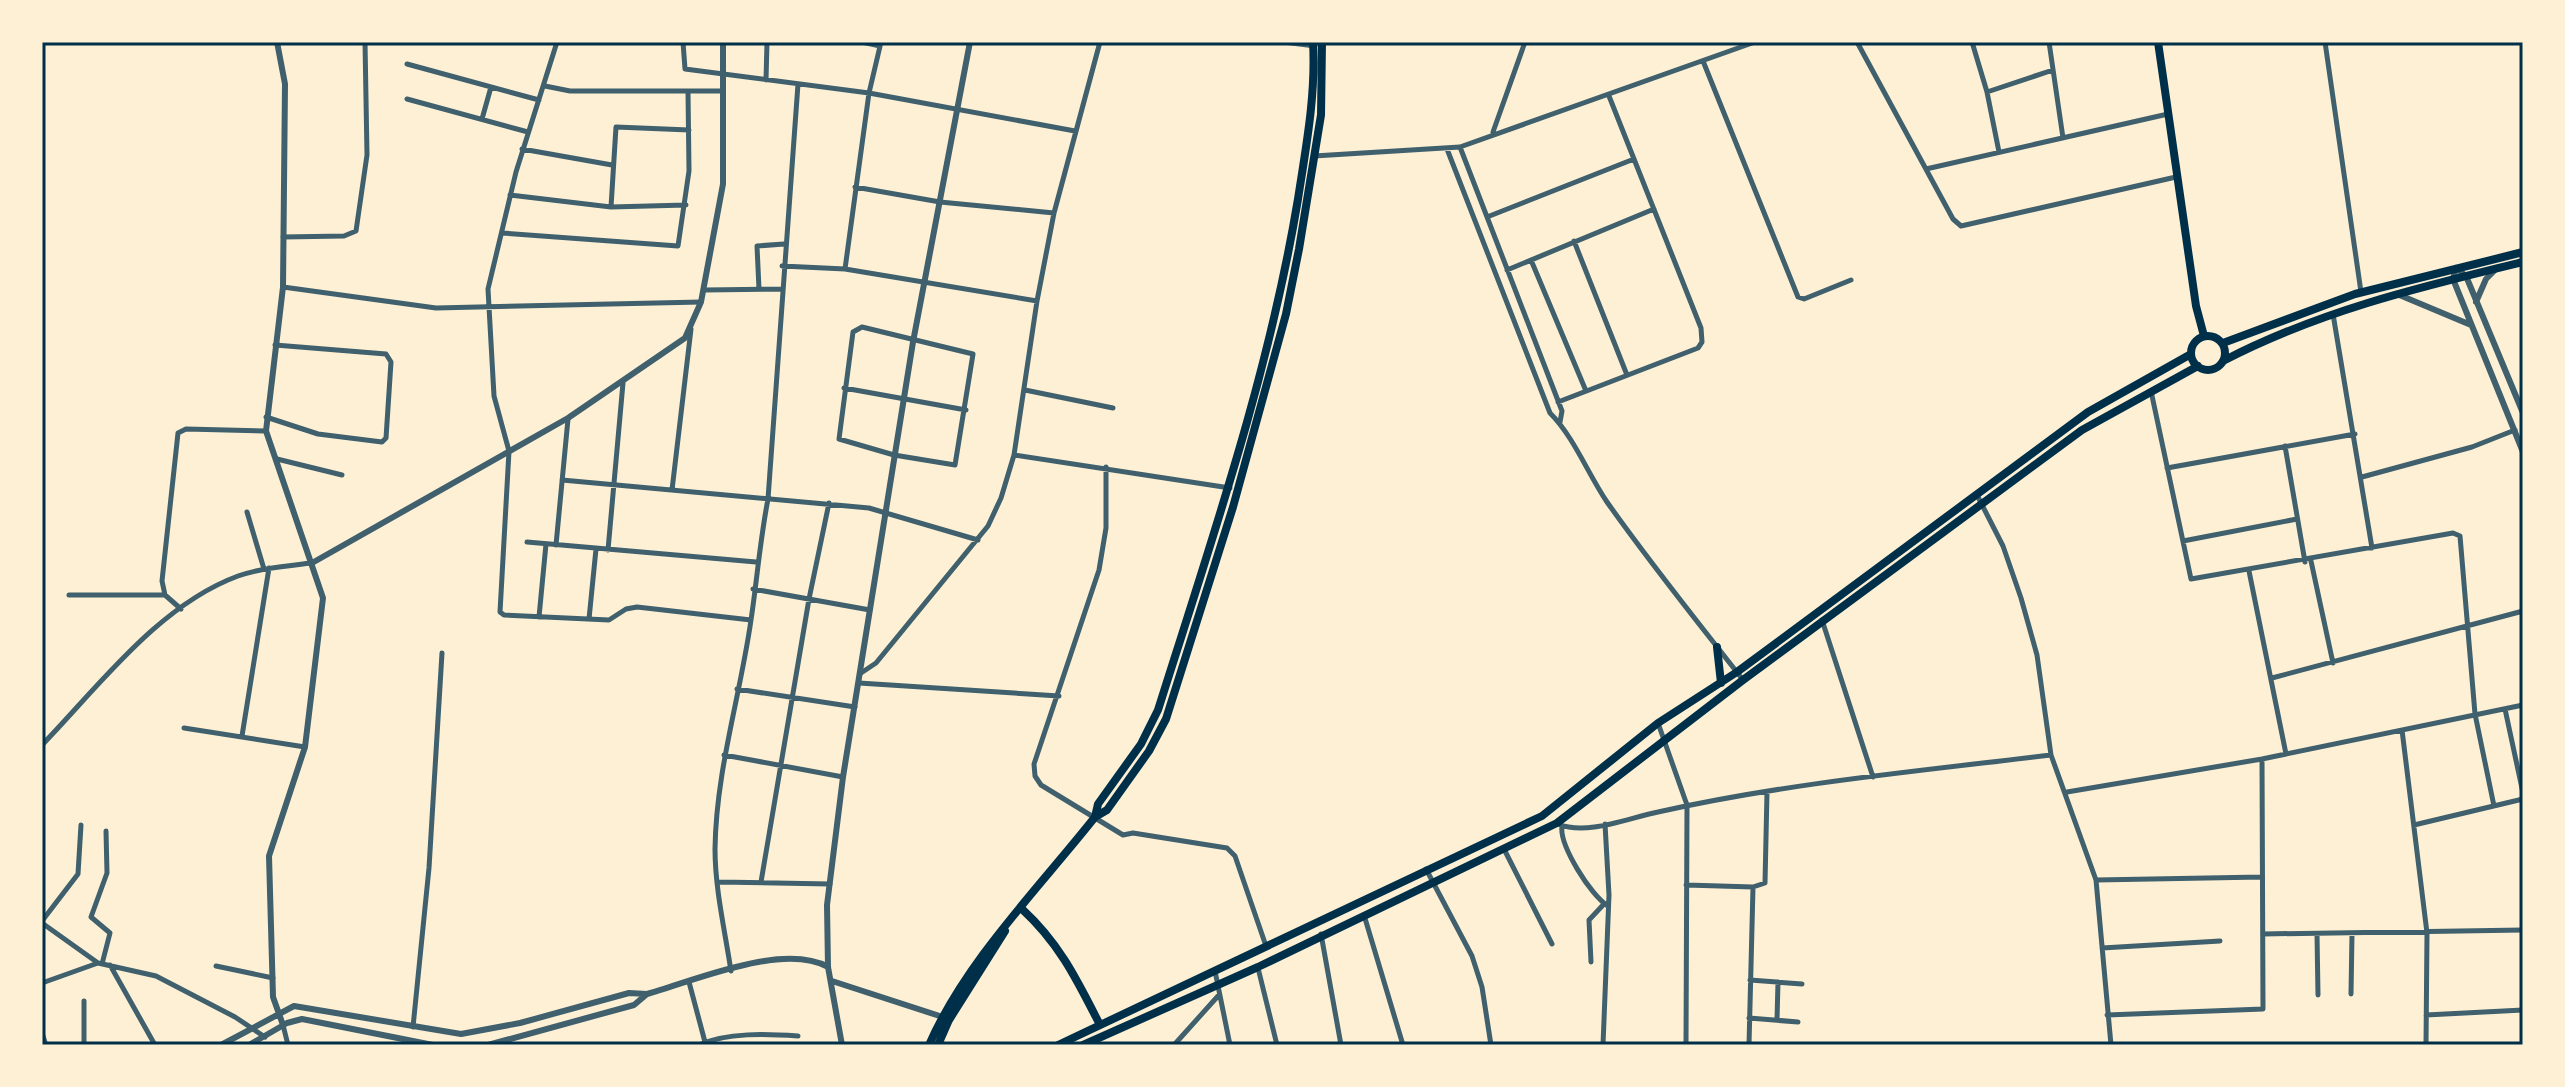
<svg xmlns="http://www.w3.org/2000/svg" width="2565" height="1087" viewBox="0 0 2565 1087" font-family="Roboto,sans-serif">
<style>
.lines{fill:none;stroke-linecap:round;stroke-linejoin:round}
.minor{stroke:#3f606c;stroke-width:5}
.tertiary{stroke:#3f606c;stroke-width:6}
.primary{stroke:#003049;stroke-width:8}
.trunk{stroke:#003049;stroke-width:8}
.neatline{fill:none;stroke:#003049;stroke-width:3}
</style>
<rect width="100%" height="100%" fill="#fdf0d5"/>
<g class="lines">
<path class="minor" d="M557,42L516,172L488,289L494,396L509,451L500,612L504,615L609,620L626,609L637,607L751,620
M683,42L685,69L869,93L1075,131
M862,42L880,46
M1284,42L1315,46
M1857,42L1953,219L1961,226L2176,177
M1972,42L1987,92
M2049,42L2063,138
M2325,42L2361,292
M1703,61L1798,297L1804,299L1851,280
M407,64L539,100
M766,80L767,42
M545,86L570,91H723
M407,99L528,132
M482,119L491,87
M1493,132L1525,42
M1460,147L1562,411L1560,422
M522,149L612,165
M1447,149L1550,413C1574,437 1588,474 1607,502C1650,563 1697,621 1743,680
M1999,152L1987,92L2053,70
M1314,156L1460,147L1755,42
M1926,169L2168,114
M855,187L940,202L1054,213
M510,195L611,207L686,205
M611,207L616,127L689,130
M1487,217L1634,159
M502,233L678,246L689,171L688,91
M283,237L344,236L356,231L367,155L365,42
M1574,241L1627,375
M1531,260L1586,391
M782,266L845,269L1037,301
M845,269L869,93L881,42
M1507,270L1654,209
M283,287L436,308L701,302
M759,289L757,246L784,244
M704,290L781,289
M2333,314L2372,548
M862,327L973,354L955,465L894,455L839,439L853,332Z
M844,388L966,410
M1025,390L1113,408
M2151,391L2191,579L2453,533L2460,536L2475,714L2494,806
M1558,402L1698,348L1702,342L1701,328L1609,96
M266,417L318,434L382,442L386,438L391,362L386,354L275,345
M2285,446L2305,562
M1014,455L1230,488
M277,459L342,475
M1106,467V528L1099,570L1034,764L1035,776L1041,785L1123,835L1133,833L1227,848L1235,856L1266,946
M2167,468L2355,434
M2362,477L2472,447L2515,430
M562,480L869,508L978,540
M672,490L691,329
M1977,495L2003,546L2021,598L2037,655L2051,755L2096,880L2111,1045
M247,512L264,569
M2183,541L2297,519
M527,542L756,562
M556,545L568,419
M608,550L623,383
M2311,561L2333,663
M2249,571L2286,754
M753,589L870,610
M69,595H164
M181,609L165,595L162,581L178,433L186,429L266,431
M539,617L546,544
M589,619L596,549
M1822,620L1873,777
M861,673L876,663L988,526L1001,498L1014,455L1037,301L1054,213L1100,42
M2272,678L2523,611
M859,683L1059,696
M737,689L855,707
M2505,709L2523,793
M1658,723L1687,805L1686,1045
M184,728L305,747
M2402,730L2427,933L2426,1045
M242,736L269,568
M42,745C99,686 159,605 238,576C261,568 287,566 311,563
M724,755L843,777
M2067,792L2262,759L2523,705
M1558,824C1587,836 1628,818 1658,812C1787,783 1920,771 2051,755
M2414,825L2523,799
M1562,826C1559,845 1591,896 1608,906
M1505,851L1552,944
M1426,869L1472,956L1482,987L1491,1045
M2096,880L2262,877
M719,882L830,884
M761,882L809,599L829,503
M1686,885L1753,887L1765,883L1767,792
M1364,915L1403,1045
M42,921L78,874L81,825
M42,923L98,963L156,976L235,1017L265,1037
M1321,934L1341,1045
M2263,934L2523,930
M2317,934L2318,995
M2102,948L2220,941
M1591,962L1589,920L1604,904
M102,964L110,933L91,917L107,873L106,831
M110,965L155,1045
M216,966L273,978
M1258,968L1277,1045
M731,971C725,931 715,889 715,849C716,771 740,697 751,620C757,580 760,540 768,499L798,84
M1215,971L1230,1045
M1750,980L1802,984
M689,982L705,1042
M42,983L98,963
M2351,994L2352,934
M84,1001V1045
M2107,1015L2263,1009L2262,759
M2426,1015L2523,1010
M1749,1018L1798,1022
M1777,1020L1778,982
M283,1025L288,1045
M413,1027L429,868L442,653
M42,1033L45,1042
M699,1045C727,1032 767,1034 798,1036
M1174,1045L1218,996
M1603,1045L1609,895L1605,824
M1749,1045L1753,887"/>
<path class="tertiary" d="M277,42L285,84L283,287L266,431L323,598L305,747L269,856L273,997L283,1025
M2397,294L2471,325
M2476,302L2486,279L2497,268
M2523,413L2466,276L2456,268L2453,279L2523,452
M312,563L568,418L685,338L701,302L723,184V42
M832,981L946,1018
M221,1045L294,1006L461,1034L520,1023L629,993L647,994C694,981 783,942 828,967
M249,1045L287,1023L302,1019L433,1045
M488,1045L634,1005L647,994
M842,1045L828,967L827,905L843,777L913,342L970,42"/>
<path class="primary" d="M2158,42L2196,306L2204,336
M2191 353a17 17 0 1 1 34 0a17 17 0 1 1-34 0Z
M2223,343L2355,294L2523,252
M2223,361C2319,311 2420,287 2523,262
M1717,647L1721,683
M1022,909C1060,944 1077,980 1100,1025
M1058,1045L1542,816L1658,723L1737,672L2088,412L2191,354
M1083,1045L1258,967L1557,823L1743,680L2082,430L2198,366"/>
<path class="trunk" d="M1095,817L1098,804L1141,744L1158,710C1211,542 1269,374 1298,199C1306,147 1316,95 1313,42
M929,1045C966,961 1038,889 1095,817L1107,810L1149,751L1166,719L1233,507L1286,314L1299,249L1321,115L1322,42
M938,1045L949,1020L1005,931"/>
</g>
<rect width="2565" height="1087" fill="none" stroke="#fdf0d5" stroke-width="88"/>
<rect x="44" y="44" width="2477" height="999" class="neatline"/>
</svg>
